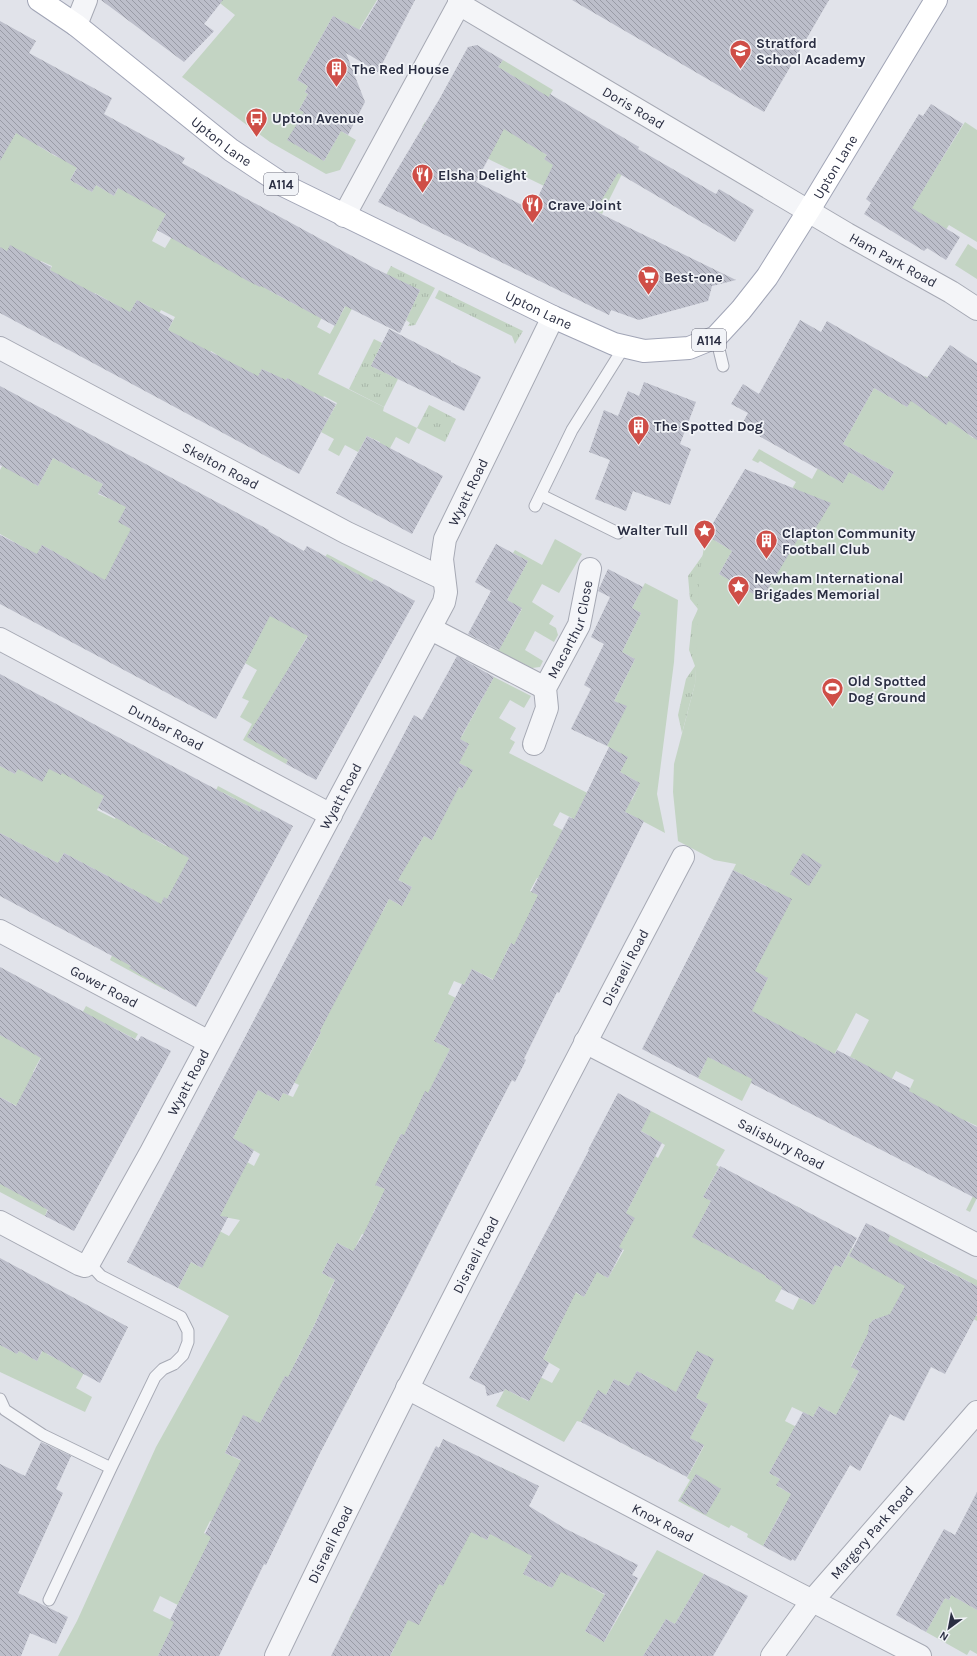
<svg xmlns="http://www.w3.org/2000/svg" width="977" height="1656" viewBox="0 0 977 1656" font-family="Karla,sans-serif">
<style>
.grass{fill:url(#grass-tufts)}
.garden{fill:#c3d4c3}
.building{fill:url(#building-back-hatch);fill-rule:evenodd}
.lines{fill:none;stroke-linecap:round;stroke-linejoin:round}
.lane-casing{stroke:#a6a9b4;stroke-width:13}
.street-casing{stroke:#a6a9b4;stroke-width:24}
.primary-casing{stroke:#a1a5b6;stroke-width:24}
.lane{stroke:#f4f5f8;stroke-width:11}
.street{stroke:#f4f5f8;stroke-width:22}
.primary{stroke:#fff;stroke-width:22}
.labels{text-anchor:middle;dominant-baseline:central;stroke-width:3.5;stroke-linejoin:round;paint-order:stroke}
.shield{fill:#f1f3f7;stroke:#666978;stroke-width:1}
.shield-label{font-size:13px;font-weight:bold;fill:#2a2e42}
.poi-label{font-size:14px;font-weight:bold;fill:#2a2e42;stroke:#f1f3f7;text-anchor:start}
.street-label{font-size:14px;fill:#2a2e42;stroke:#f1f3f7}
</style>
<defs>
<pattern id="grass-tufts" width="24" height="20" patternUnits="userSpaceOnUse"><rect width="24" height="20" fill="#c3d4c3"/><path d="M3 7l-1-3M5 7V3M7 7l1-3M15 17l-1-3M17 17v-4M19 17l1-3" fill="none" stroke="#a8b6a9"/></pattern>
<pattern id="building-back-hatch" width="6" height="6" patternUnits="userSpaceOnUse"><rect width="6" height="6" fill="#bcbeca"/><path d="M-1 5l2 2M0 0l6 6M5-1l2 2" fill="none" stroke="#999ba6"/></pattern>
</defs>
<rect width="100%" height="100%" fill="#e1e3ea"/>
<path class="grass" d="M391,266L435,288L415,325L408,326L410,323L406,320L420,290L386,275Z
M439,290L523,331L515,344L512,336L435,298Z
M374,339L382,343L371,366L398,379L384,407L349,389Z
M429,405L456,419L445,442L417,428Z
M703,555L695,684L682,733L678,715L686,679L695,666L689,650L692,622L698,609L690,599L688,576Z"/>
<path class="garden" d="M216,0H377L359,30L333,16L297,80L308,86L305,92L308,94L299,110L304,112L288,140L324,161L341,131L356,140L340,170L326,174L270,142L182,77L235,15Z
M503,60L553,90L523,140L547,155L544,159L609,188L618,172L622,174L602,214L422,127L425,122L489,156L526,84L498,67Z
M56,111L37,145L55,156L79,164L70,180L92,192L96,185L114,196L128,170L172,202L152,241L165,248L173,235L276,258L270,291L298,306L314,278L322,317L317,327L330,334L351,296L357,299L318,374L384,407L383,411L417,428L409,444L396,437L375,476L380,442L367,436L358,452L345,445L339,456L328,450L334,439L321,432L337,403L324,396L301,437L299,385L287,378L266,418L275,375L262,369L256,380L211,351L195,380L168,330L175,317L161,310L140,350L150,307L137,300L130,313L95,293L90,303L50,270L52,266L41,261L26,289L7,251L2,248L0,250V131L13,138L25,118Z
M965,122L977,130V242L949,225L939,240L910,210Z
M968,244L977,250V279L955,265Z
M925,376L966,397L959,427L973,438L977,433V1126L966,1121L951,1151L909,1091L914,1080L896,1071L875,1111L852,1065L855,1059L850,1057L869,1020L856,1013L834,1055H765L742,1101L698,1078L705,1064L683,1053L687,1046L718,1062L731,1035L704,1010L670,993L674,986L708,1004L752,1009L768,978L731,959L768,887L733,870L736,864L714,860L678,841L673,792L674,764L695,684L699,577L706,535L732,551L719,574L736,583L796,482L760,461L758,463L752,460L759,449L812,479L818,468L843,482L849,472L883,491L894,472L843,444L874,388L907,407Z
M18,436L20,476L38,486L53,458L103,484L98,494L107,498L112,489L125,496L131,529L164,555L286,624L327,554L374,579L372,582L339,564L341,655L307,637L297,654L288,760L286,764L243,740L252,724L240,717L249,701L242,698L257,670L245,663L48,594L67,559L42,545L23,581V547L0,534V470Z
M555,539L582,554L559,593L542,584L532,602L554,616L549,624L556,628L558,635L554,642L535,631L525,650L543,661L540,667L532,668L498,651L522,609L507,600L528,561L513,553L515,550L542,565Z
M645,583L678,600L674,662L657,794L665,833L616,807L632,800L640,783L620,772L627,757L607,746L626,707L614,701L635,659L622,652L641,613L632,608Z
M494,677L531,696L524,708L510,700L499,718L516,728L510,739L515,742L509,753L609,804L584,799L577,813L596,830L560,812L553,825L564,831L565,892L537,878L530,891L560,906L516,946L511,943L504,957L516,991L472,969L464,985L454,981L448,994L501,1021L441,1027L434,1041L450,1049L443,1063L473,1078L458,1108L425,1092L420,1143L401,1134L376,1185L397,1195L393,1202L382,1196L373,1213L397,1225L387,1246L362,1234L355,1248L401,1275L337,1243L322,1273L335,1280L328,1293L353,1306L319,1315L307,1340L330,1351L325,1361L302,1349L295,1363L352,1392L348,1400L313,1382L310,1389L285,1376L273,1400L293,1423L267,1410L260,1423L275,1459L232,1437L225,1453L244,1462L237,1534L210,1521L204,1533L233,1548L231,1632L160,1596L153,1611L194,1631L169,1634L158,1656H58L77,1621L156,1447L229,1316L178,1288L188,1268L169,1258L173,1253L202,1268L191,1216L229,1236L240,1220L219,1216L247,1162L254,1166L260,1154L233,1138L258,1090L279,1101L283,1093L293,1097L299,1085L269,1070L282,1045L308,1058L321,1032L296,1019L383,911L389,899L402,906L412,887L387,874L403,854L411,858L424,836L432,840L440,824L448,782L462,789L472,770L450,758L439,745L462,757L469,744L427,722L429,718L462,736Z
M28,750L49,769L72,754L114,776L97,810L115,819L122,805L154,833L152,838L166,846L209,804L218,786L261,809L260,812L222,792L214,807L201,847L167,899L164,898C152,921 142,945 130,968L166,988L165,990L110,960L140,893L64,853L58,863L0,833V766L15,774Z
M86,1006L138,1034L135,1039L114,1028L45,1216L0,1192V1168L30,1113L0,1097V1035L28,1050L54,1033L33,1072L47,1079Z
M651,1111L725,1150L716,1165L719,1167L703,1197L711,1201L693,1237L761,1273L797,1206L801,1209L765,1277L777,1284L802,1251L775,1301L793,1310L799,1298L814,1305L835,1265L841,1267L852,1248H853L849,1256L873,1268L890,1235L977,1280V1286L923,1258L911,1282L977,1316V1321L968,1316L920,1340L879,1318L873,1320L869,1325L870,1334L907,1360L929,1371L927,1375L890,1369L858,1352L851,1366L859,1371L852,1383L876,1396L846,1420L819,1406L813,1417L792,1407L785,1421L812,1435L784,1447L769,1473L780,1479L777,1486L793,1495L812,1528L781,1512L763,1546L747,1537L748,1534L731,1525L729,1528L678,1501L690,1480L687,1478L704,1446L690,1438L708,1404L696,1398L697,1395L679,1387L667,1408L649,1417L632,1449L626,1445L658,1382L637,1371L629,1386L614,1379L606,1395L598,1391L581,1422L577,1421L564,1442L496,1406L505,1389L528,1401L536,1387L517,1365L552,1383L560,1369L543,1359L550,1346L532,1337L555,1333L569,1306L528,1267L584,1297L591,1283L563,1269L569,1257L608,1278L624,1250L556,1214L626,1213L655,1156L658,1158L665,1145L638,1129L645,1122Z
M973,1196L977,1198L970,1212L966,1210Z
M55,1328L60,1330L47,1354L74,1368L96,1350L76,1388L92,1397L85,1412L0,1372V1345L17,1354L19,1351L37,1361Z
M502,1468L521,1477L532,1556L523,1574L552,1588L561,1570L605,1595L585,1631L604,1642L657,1550L704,1574L675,1624L666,1619L643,1656H390L394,1649L377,1641L380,1635L349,1619L354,1609L400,1633L407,1619L423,1617L365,1588L371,1576L402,1592L436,1582L443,1586L445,1518L487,1540L495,1525L489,1494Z
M951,1595L977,1610V1654L970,1650L967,1655L926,1632L945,1598L949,1600Z"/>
<path class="building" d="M101,0H223L204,24L214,31L184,62Z
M378,0H415L378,72L346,53L365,102L348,135L341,131L324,161L287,140L304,112L299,110L308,94L305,92L308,86L297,80L333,16L360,30Z
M572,0H829L764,112Z
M0,21L36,41L29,53L112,98L104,114L185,158L182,163L223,186L374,268L420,290L400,333L345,306L335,326L261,286L260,287L246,280L157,230L166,214L118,188L114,196L96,185L92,192L70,180L77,168L16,133L0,161Z
M477,45L503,60L498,67L549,97L550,94L639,147L638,149L716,194L719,189L754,210L735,242L618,173L595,211L736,280L712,286L708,301L653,316L639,320L611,310L609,315L378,202L440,98L468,47ZM504,129L547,155L544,159L553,165L532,210L476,182Z
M931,104L963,124L912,208L960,237L946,260L927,248L924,251L864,214L871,203L866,199L919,114L923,116Z
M10,245L51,267L50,270L130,312L137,300L173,320L168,330L258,376L262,369L286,380L287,378L336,404L299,474L0,313V247L7,251Z
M800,320L821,332L827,321L927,378L950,345L977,363V440L949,421L946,425L911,401L907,407L874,388L843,444L894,472L883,491L849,472L843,483L741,426L748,413L731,404L743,384L759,394Z
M389,329L451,361V362L481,377L464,411L371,366Z
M644,382L696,402L680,444L691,449L670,505L633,491L626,511L595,499L610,460L589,452L604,410L618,416L628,391L639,396Z
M0,386L269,530L268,531L304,551L307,546L372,582L374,579L415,601L316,780L286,764L288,760L247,737L308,636L270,616L216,719L0,604V535L37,554L42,545L105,580L131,529L118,522L126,507L98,493L103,484L53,458L38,486L0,465Z
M367,436L443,476L412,534L336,493Z
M745,469L831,503L809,539L801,534L762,599L719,574L732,551L706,535Z
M496,544L528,561L507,600L522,608L499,650L468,634L491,591L496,594L475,582Z
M608,569L643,587L632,608L641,613L622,652L635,659L614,701L627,706L607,746L571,729L591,689L584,685L604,644L591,637L610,597L598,591Z
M457,656L494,677L460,739L469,744L459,763L473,770L462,789L459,787L432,840L424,836L398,880L412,887L402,906L389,899L334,1004L320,1031L321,1032L288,1095L283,1093L279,1101L258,1090L233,1138L254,1150L220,1216L228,1217L202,1268L191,1262L178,1288L127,1262L414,715L422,720Z
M0,674L204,783L260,812L261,809L293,826L196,1007L129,968L131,966L0,896V833L58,863L64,853L161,904L164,897L167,899L189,858L98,808L104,796L62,773L61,775L49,769L42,782L18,769L15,774L0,766Z
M609,747L628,757L620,772L640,783L625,812L644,821L559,993L557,992L524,1059L526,1060L515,1082L512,1080L482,1138L406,1289L320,1453L266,1565L264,1564L219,1656H158L174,1622L170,1620L211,1537L205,1534L241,1460L225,1453L243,1415L260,1423L285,1376L288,1377L314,1326L335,1280L322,1273L337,1243L353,1251L363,1235L385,1189L375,1185L401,1134L404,1135L425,1091L428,1093L450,1049L434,1041L462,984L464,985L472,969L493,980L511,943L514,945L538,895L531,892L569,817L574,819Z
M803,853L822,865L809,886L790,874Z
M733,870L792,899L755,971L768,978L752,1011L835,1054L837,1050L910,1088L909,1091L977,1127V1199L751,1083L752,1079L708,1057L698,1078L642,1049Z
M0,967L138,1041L141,1036L171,1051L74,1231L45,1216L48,1210L0,1184V1097L16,1106L41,1058L0,1035Z
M618,1093L651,1111L641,1131L662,1143L626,1213L635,1218L619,1247L623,1249L608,1278L597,1272L584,1297L576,1292L543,1359L549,1363L529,1401L505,1389L504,1391L487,1396L485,1386L469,1378L589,1150H588Z
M720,1166L857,1238L841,1267L835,1265L814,1305L781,1289L782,1287L765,1277L766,1276L692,1237L711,1201L703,1197Z
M866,1223L890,1235L888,1241L977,1286V1314L945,1374L931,1367L904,1421L890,1414L860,1471L850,1465L795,1561L792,1559L791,1561L763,1546L791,1494L776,1485L780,1479L769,1473L803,1412L813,1417L819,1406L836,1415L859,1371L851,1367L868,1333L869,1325L873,1320L890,1314L905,1286L849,1256Z
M0,1258L128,1327L100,1383L42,1351L37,1361L19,1351L17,1354L0,1345Z
M697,1351L714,1359L696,1398L708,1404L690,1438L704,1445L687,1477L581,1422L598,1390L606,1395L614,1379L629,1386L637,1371L676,1392Z
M443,1439L539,1486L529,1506L564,1528L638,1565L632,1575L638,1578L604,1642L585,1631L605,1594L561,1572L552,1588L523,1574L532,1556L490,1534L487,1540L471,1532L443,1586L439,1584L419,1625L408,1620L390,1656H331L436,1446L439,1448Z
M41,1442L71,1456L56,1489L63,1493L18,1593L68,1617L56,1644L30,1633L21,1656H0V1464L25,1476Z
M696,1474L721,1489L706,1515L680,1500Z
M977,1492V1610L951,1595L949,1600L945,1598L926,1632L896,1615L944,1529L955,1535Z
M704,1574L748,1596L713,1656H643L666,1619L675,1624Z"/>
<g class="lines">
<defs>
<path id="lane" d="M716,337L723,366
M541,495L618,533
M535,506L572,430L624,347
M0,1399L5,1410L43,1435L111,1468
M49,1600L111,1468L155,1377L163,1369L174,1364L183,1355L188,1342V1331L181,1317L101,1276L89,1263"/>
<g id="street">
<path id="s1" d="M459,4L847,234L951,292L977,309"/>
<path d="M76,25L86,0"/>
<path d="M344,216L459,4V0"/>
<path id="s2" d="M0,348L347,533L444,579"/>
<path d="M431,629L545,688"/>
<path id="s3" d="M0,639L331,815"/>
<path id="s4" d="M534,744L547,708L545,688L579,625L590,569"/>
<path id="s5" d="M0,931L209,1042"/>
<path id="s6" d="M585,1042L977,1245"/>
<path id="s7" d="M0,1222L79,1264L85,1266L89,1263L151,1152L444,602L446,592L442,559L445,539L553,317"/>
<path id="s8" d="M407,1388L793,1591L920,1656"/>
<path id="s9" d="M276,1656C405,1386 544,1121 683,857"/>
<path id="s10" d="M772,1656L812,1601L977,1412"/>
</g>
<g id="primary">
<path id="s11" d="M39,0L76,25L231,150L285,186L553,317L614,344L644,351L689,348L716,337L741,310L767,277L809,210L936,0"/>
</g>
</defs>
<use href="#lane" class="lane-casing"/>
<use href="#street" class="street-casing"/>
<use href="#primary" class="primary-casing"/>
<use href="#lane" class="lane"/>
<use href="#street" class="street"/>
<use href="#primary" class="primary"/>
</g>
<defs>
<symbol id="school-pin" viewBox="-11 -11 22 30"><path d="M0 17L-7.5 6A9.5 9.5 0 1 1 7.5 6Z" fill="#cf4e47" stroke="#f1f3f7"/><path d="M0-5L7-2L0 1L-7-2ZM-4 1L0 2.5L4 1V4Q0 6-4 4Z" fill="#fff"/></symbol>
<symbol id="building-pin" viewBox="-11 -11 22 30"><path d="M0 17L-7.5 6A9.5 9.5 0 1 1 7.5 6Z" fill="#cf4e47" stroke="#f1f3f7"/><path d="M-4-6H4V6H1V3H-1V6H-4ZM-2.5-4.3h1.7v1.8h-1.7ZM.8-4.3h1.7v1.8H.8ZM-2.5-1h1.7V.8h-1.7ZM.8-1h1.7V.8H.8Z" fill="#fff"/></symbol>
<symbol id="bus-pin" viewBox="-11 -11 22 30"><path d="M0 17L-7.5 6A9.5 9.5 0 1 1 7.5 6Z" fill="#cf4e47" stroke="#f1f3f7"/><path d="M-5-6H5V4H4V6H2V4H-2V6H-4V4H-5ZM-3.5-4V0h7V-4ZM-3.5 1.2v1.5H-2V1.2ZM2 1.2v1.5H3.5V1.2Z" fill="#fff"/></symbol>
<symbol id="restaurant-pin" viewBox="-11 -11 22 30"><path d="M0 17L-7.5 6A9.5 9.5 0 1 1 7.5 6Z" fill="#cf4e47" stroke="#f1f3f7"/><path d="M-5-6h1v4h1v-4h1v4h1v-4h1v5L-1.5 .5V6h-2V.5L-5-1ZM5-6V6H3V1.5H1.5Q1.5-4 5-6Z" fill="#fff"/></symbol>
<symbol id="supermarket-pin" viewBox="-11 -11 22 30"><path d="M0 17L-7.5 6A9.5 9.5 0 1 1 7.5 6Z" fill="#cf4e47" stroke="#f1f3f7"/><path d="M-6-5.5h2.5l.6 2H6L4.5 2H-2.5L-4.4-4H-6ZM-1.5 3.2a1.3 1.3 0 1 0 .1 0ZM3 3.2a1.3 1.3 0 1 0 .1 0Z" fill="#fff"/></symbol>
<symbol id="sight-pin" viewBox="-11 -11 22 30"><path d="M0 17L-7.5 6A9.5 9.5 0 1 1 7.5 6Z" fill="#cf4e47" stroke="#f1f3f7"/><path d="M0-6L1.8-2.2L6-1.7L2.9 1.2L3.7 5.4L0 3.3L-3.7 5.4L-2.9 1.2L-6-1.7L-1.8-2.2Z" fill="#fff"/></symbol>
<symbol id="stadium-pin" viewBox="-11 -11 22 30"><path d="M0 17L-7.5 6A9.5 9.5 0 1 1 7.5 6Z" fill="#cf4e47" stroke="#f1f3f7"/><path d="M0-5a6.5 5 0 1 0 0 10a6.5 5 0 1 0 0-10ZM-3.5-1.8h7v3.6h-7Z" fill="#fff"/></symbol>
</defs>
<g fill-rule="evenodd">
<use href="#school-pin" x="728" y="38" width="25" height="34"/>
<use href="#building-pin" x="324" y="56" width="25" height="34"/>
<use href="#bus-pin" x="244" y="106" width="25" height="34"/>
<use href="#restaurant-pin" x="410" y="162" width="25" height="34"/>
<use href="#restaurant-pin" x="520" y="192" width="25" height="34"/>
<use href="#supermarket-pin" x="636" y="264" width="25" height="34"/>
<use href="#building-pin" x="626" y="414" width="25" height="34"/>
<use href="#sight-pin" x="692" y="518" width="25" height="34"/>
<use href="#building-pin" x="754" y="528" width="25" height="34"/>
<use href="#sight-pin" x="726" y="574" width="25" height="34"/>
<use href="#stadium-pin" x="820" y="676" width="25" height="34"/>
</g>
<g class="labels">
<g class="shield">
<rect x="264" y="173" width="34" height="22" rx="3"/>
<rect x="692" y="329" width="34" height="22" rx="3"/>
</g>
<g class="shield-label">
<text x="281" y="184">A114</text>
<text x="709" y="340">A114</text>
</g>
<g class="poi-label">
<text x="756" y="43">Stratford<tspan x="756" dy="16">School Academy</tspan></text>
<text x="352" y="69">The Red House</text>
<text x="272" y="118">Upton Avenue</text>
<text x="438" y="175">Elsha Delight</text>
<text x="548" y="205">Crave Joint</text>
<text x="664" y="277">Best-one</text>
<text x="654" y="426">The Spotted Dog</text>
<text x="688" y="530" text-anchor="end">Walter Tull</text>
<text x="782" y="533">Clapton Community<tspan x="782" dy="16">Football Club</tspan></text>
<text x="754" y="578">Newham International<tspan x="754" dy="16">Brigades Memorial</tspan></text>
<text x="848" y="681">Old Spotted<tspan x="848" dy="16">Dog Ground</tspan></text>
</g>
<g class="street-label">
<text stroke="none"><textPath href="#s1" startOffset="203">Doris Road</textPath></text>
<text stroke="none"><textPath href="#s11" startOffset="231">Upton Lane</textPath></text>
<text stroke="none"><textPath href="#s11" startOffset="987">Upton Lane</textPath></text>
<text stroke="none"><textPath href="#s1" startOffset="504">Ham Park Road</textPath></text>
<text stroke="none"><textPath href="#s11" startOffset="591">Upton Lane</textPath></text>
<text stroke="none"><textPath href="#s2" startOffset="250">Skelton Road</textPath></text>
<text stroke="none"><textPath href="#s7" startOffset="967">Wyatt Road</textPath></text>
<text stroke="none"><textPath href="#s4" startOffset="123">Macarthur Close</textPath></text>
<text stroke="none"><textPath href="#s3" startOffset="188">Dunbar Road</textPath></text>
<text stroke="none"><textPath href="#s7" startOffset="631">Wyatt Road</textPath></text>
<text stroke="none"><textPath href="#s9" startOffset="772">Disraeli Road</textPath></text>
<text stroke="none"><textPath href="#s5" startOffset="118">Gower Road</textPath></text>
<text stroke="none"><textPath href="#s7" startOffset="307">Wyatt Road</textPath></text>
<text stroke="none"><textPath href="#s6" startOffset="221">Salisbury Road</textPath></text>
<text stroke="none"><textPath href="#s9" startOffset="448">Disraeli Road</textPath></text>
<text stroke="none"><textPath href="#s8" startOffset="289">Knox Road</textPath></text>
<text stroke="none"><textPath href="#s10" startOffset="159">Margery Park Road</textPath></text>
<text stroke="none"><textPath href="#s9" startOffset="124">Disraeli Road</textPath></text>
</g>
</g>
<g transform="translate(949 1628) rotate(212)" stroke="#f1f3f7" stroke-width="3" paint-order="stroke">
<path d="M0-3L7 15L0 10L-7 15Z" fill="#2a2e42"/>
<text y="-6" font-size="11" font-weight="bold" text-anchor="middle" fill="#2a2e42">N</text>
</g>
</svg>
